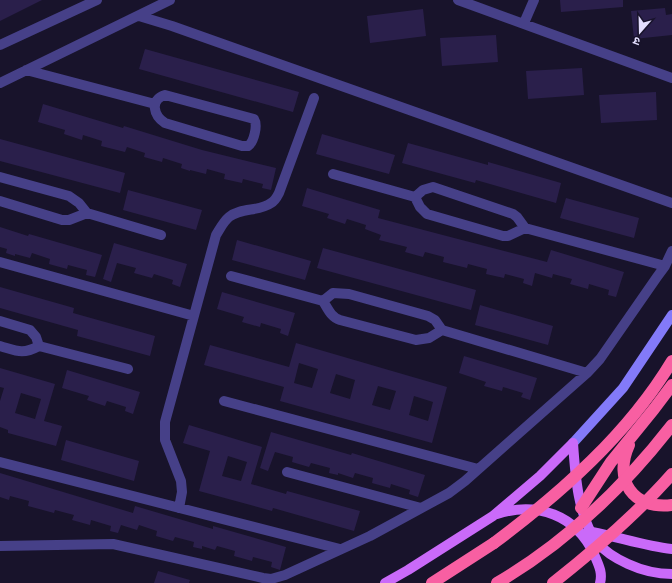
<svg xmlns="http://www.w3.org/2000/svg" width="672" height="583" viewBox="0 0 672 583" font-family="'Fira Sans','Noto Sans Devanagari',sans-serif">
<style>
.building{fill:#2a1f4b;fill-rule:evenodd}
.lines{fill:none;stroke-linecap:round;stroke-linejoin:round}
.street{stroke:#464088;stroke-width:10}
.secondary{stroke:#837af9;stroke-width:10}
.primary{stroke:#ca6af9;stroke-width:10}
.highway{stroke:#f85fa2;stroke-width:12}
.highway-bridge{stroke:#f85fa2;stroke-width:12}
</style>
<rect width="100%" height="100%" fill="#18132b"/>
<path class="building" d="M0,0H42L0,21Z
M560,0H623V7L561,12Z
M665,8L666,15L672,14V35L634,39L631,11Z
M423,9L426,36L370,43L367,16Z
M496,35L498,62L442,66L440,38Z
M145,49L299,92L293,112L139,69Z
M582,68L584,95L528,99L526,71Z
M656,92L657,120L601,123L599,95Z
M43,104L123,128L124,126L202,150L276,168L271,190L262,188L263,184L243,179L242,183L224,179L225,174L207,169L206,174L190,170V171L181,168L182,164L163,158L162,162L144,157L145,153L127,147L125,152L101,146L102,141L83,135L82,140L64,134L65,130L38,122Z
M322,134L395,155L389,174L316,154Z
M0,139L125,173L120,193L0,161Z
M408,143L488,165V162L561,183L556,203L476,180L475,183L402,163Z
M307,188L380,210L378,218L458,239L547,262L551,250L624,272L616,297L608,295L609,290L589,284L588,289L570,284L572,279L553,274L552,278L535,273L532,286L523,283L524,279L505,274L504,278L486,274L487,269L468,264L467,268L443,262L444,257L425,252L423,257L405,252L407,247L379,240L381,235L365,229L366,225L347,219L345,224L327,218L329,214L302,206Z
M128,190L202,210L196,230L123,210Z
M566,198L639,218L634,238L560,218Z
M0,227L28,236L29,234L102,255L95,277L86,275L87,270L68,265L67,269L49,264L50,259L32,253L30,258L15,254V256L6,253L7,249L0,247Z
M237,240L311,261L305,280L232,260Z
M114,243L187,264L180,287L172,284L173,280L154,274L152,278L134,273L136,268L117,263L111,282L103,279Z
M323,248L476,290L471,310L317,268Z
M0,287L74,308L73,313L155,336L150,356L77,336L78,330L0,308Z
M222,292L295,313L288,336L280,333L281,329L261,323L260,327L242,322L244,317L217,309Z
M480,305L553,326L548,345L475,325Z
M296,343L447,387L432,443L280,401L284,387L204,365L210,345L289,367ZM299,363L318,369L312,388L294,383ZM336,374L355,380L350,399L330,393ZM378,386L396,391L390,410L372,405ZM414,396L433,402L428,421L409,415Z
M464,356L537,378L530,400L521,397L523,393L503,387L502,391L484,386L486,382L459,373Z
M0,368L55,384L44,421L62,426L56,446L8,433V430L0,427V401L4,388L0,387ZM21,393L41,399L35,419L15,413Z
M67,370L140,392L133,414L125,411L126,407L107,401L105,406L87,400L89,396L62,388Z
M189,425L262,447L251,484L286,494L287,491L360,511L354,531L273,508L272,511L199,491L210,451L183,443ZM228,456L247,462L241,481L222,476Z
M271,432L351,455L352,453L425,475L418,497L409,494L410,490L391,484L390,488L372,483L373,478L355,473L353,478L338,473V475L329,473L330,468L311,463L309,467L292,462L293,457L275,452L268,471L260,468Z
M66,440L139,461L134,481L61,460Z
M0,473L133,513L135,506L213,529V526L286,547L280,570L271,567L272,562L253,557L252,561L234,556L235,551L217,546L215,550L202,546V549L193,547L194,542L175,537L173,541L156,536L157,531L139,525L137,530L121,525L118,533L110,531L111,526L91,520L90,525L72,520L74,515L55,510L54,513L28,506L29,501L10,496L9,500L0,497Z
M158,571L190,580L189,583H154Z"/>
<g class="lines">
<path class="street" d="M458,0L672,78
M139,16L172,26L672,203
M524,23L534,0
M0,45L97,0
M26,70L155,104
M0,83L170,0
M165,95L254,119C258,125 254,142 248,146H242L165,123C154,116 149,100 165,95Z
M333,174L415,197L420,207L427,214L503,236H508L525,228L665,266
M0,177L69,196L79,203L87,213L161,235
M415,197L423,190L433,187L513,214L517,217L525,228
M0,201L62,220H69L87,213
M0,262L194,316
M231,276L323,301C328,309 331,317 340,320L416,340L429,338L442,330
M323,301L333,293L349,294L428,316L435,320L442,330L587,373
M0,321L30,330L36,337L39,346
M0,346C17,351 22,355 39,346L128,369
M224,401L478,469
M0,462L340,549
M287,472L421,508
M179,508L182,492L181,481L165,440V422L216,235C220,229 223,222 229,217C241,207 259,212 271,203C275,201 277,197 279,193L314,98
M0,546L113,544L263,578L271,579L285,575L370,536L449,493L465,481L587,373L600,359L657,277L665,266L672,251"/>
<path class="secondary" d="M573,443L623,388L672,315"/>
<path class="primary" d="M573,443C575,473 578,519 598,543C605,552 617,559 628,564C641,570 657,574 672,574
M497,514C537,501 576,515 594,554C598,564 603,572 600,583
M592,532C619,537 645,546 672,549
M385,583L408,570L493,516L540,476L573,443"/>
<path class="highway" d="M629,445C613,480 633,510 672,505
M581,508L611,462L654,409L672,385
M432,583L494,543"/>
<path class="highway-bridge" d="M494,543C561,493 628,434 672,361
M497,583C565,543 624,487 672,425
M553,583C596,549 636,515 672,474"/>
</g>
<g transform="translate(640 32) rotate(200)" stroke="#18132b" stroke-width="3" paint-order="stroke">
<path d="M0-3L7 15L0 10L-7 15Z" fill="#e3defe"/>
<text y="-6" font-size="11" font-weight="bold" text-anchor="middle" fill="#e3defe">उ</text>
</g>
</svg>
